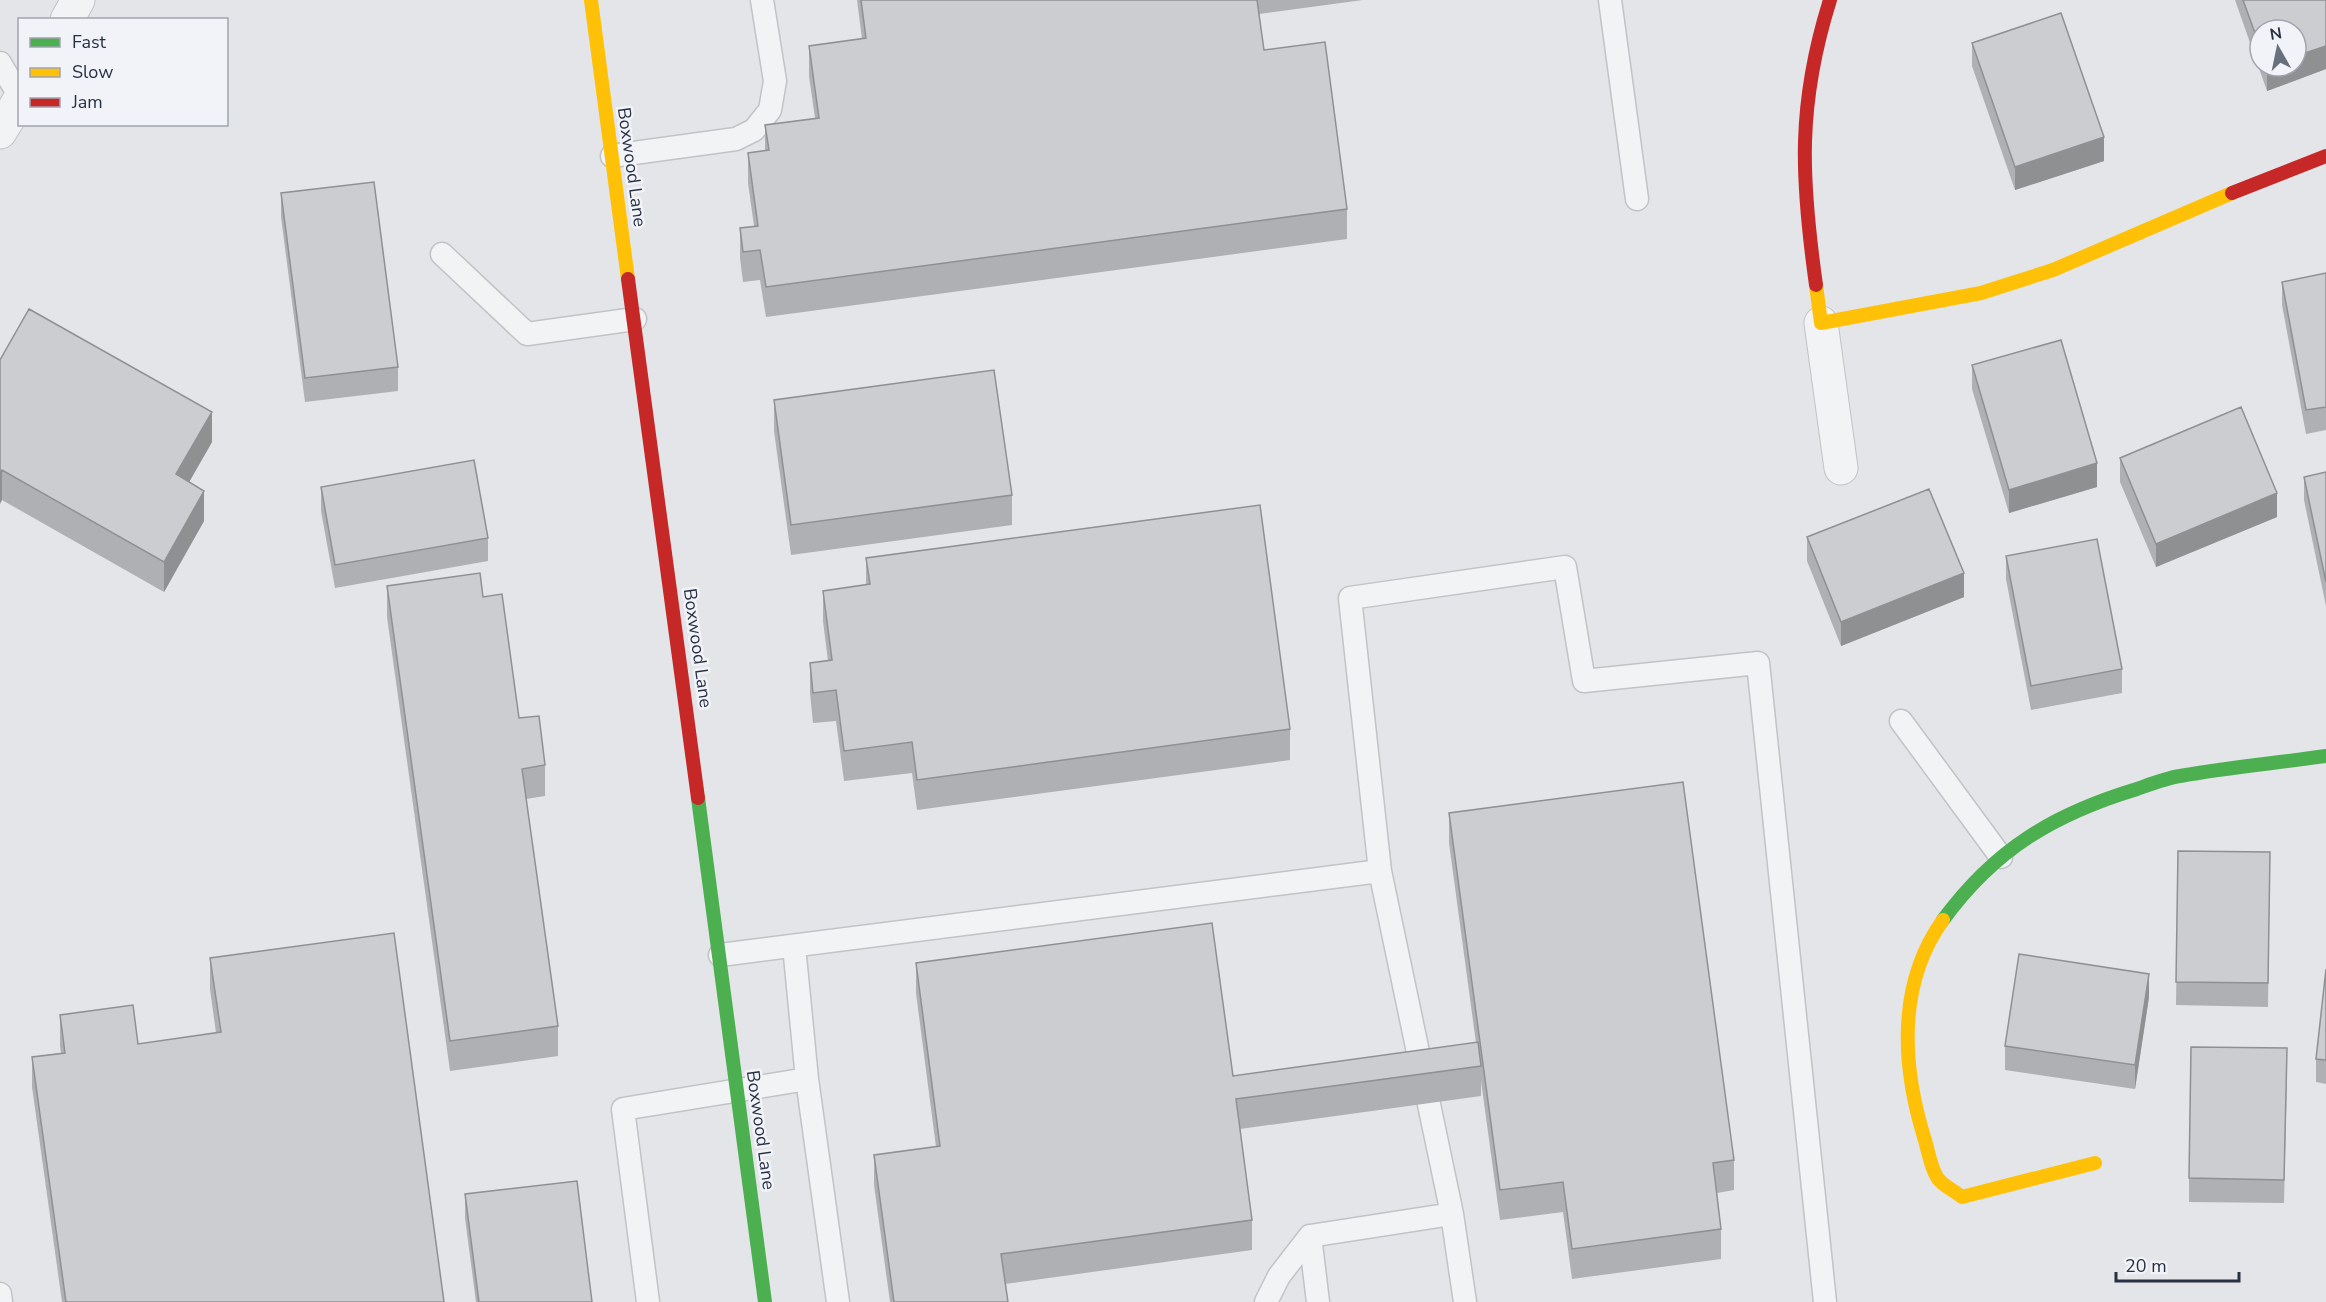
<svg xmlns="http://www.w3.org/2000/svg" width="2326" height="1302" viewBox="0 0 2326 1302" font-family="'Nunito Sans',sans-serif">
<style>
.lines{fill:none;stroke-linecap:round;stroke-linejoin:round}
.lane-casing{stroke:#c1c3c6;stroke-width:25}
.street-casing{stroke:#c1c3c6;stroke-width:35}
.lane{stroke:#f2f3f5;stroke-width:22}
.street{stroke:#f2f3f5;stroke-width:33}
.fast{stroke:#4caf50;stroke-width:14}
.slow{stroke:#ffc107;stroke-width:14}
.jam{stroke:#c62828;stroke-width:14}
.wall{fill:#afb0b4;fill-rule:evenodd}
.shaded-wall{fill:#8e9092}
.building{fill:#cbcdd1;stroke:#8e9092;stroke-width:1.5}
.labels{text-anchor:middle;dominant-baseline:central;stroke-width:5;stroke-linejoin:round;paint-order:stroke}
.street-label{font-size:18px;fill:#283143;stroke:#f1f3f8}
</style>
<rect width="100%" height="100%" fill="#e3e5e8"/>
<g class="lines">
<defs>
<path id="lane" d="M1610,0L1637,199
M0,63L20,97
M612,156L736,139L754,130L770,110L775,81L762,0
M442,254L527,334L635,319
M1901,721L2001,857
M794,946L807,1079
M720,955L1380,871
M1452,1214L1380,871L1350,598L1565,567L1584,681L1758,663L1825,1302
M0,1294L1,1302
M648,1302L623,1109L807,1079L838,1302
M1266,1302L1279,1276L1310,1236
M1318,1302L1310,1236L1452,1214L1465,1302"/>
<path id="street" d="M67,20L78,0
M0,132L20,99
M1821,323L1841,468"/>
</defs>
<use href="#lane" class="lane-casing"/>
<use href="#street" class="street-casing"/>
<use href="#lane" class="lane"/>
<use href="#street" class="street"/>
<path class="fast" d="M698,798L765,1302
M1943,920C1995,849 2054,814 2137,789C2151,784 2166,778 2180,776C2229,767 2278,763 2326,756"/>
<path class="slow" d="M591,0L628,279
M1816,285L1821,323L1981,293L2053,270L2232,193
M1943,920C1897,984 1902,1065 1924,1137C1928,1149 1930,1166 1937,1177C1941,1185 1955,1191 1962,1197L2095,1163"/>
<path class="jam" d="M2232,193L2326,156
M628,279L698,798
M1816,285C1801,178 1797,105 1830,0"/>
</g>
<path class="wall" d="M857,0H1363L1259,14L1264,50L1347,209V239L766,317L760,280L743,282L740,258V228L754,226L748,183V153L765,150V125L815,118L809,76V46L862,39Z
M2235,0H2326V69L2267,91ZM2260,30H2296V66H2260Z
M1972,43L2104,161L2015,190L1972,66Z
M281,193L398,367V391L305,402L281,217Z
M2326,273V430L2306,434L2282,305V282Z
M0,360L212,442L189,482L204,521L164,592L2,500Z
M1972,365L2097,487L2009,513L1972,389Z
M774,400L1012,495V525L791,555L774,431Z
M2120,458L2277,517L2156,567L2120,482Z
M2326,472V606L2304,500V477Z
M321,487L488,538V561L335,588L321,511Z
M1807,537L1964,597L1841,646L1807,561Z
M2006,556L2122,669V693L2031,710L2006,579Z
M866,558L1290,729V760L917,810L912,773L844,781L836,721L813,723L810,693V663L828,661L823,621V591L866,585Z
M387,586L483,597L519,718L545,765V796L526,799L558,1026V1056L450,1071L387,617Z
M1449,813L1734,1160V1190L1717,1193L1721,1229V1259L1572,1279L1563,1212L1500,1220L1481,1081V1096L1240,1129L1252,1220V1250L1005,1284L1008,1302H890L874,1185V1155L936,1147L916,993V963L1233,1076L1476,1043L1449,843Z
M2178,851L2270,852L2268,1007L2176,1005Z
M210,958L444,1302H62L32,1087V1057L61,1053L60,1046V1015L138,1044L216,1033L210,989Z
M2326,969V1084L2316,1082V1059Z
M2149,997L2135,1089L2005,1070V1046Z
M2287,1072L2284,1203L2189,1202V1178Z
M465,1194L592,1302H476L465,1218Z"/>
<path class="shaded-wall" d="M2326,46V69L2267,91V67L2270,66H2296V56Z
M2104,137V161L2015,190V167Z
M212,412V442L176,505V474Z
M2097,463V487L2009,513V490Z
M2,470V500L0,504V474Z
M204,491V521L164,592V562Z
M2277,493V517L2156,567V544Z
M1964,573V597L1841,646V622Z
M2149,974V997L2135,1089V1065Z"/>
<path class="building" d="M861,0H1257L1264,50L1325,42L1347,209L766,287L760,250L743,252L740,228L758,226L748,153L769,150L765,125L819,118L809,46L866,38Z
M2243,0H2326V46L2296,56V30H2260V47Z
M2061,13L2104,137L2015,167L1972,43Z
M374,182L398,367L305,378L281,193Z
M2326,273V407L2306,410L2282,282Z
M29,309L212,412L176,474L204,491L164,562L2,470L0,474V360Z
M2061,340L2097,463L2009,490L1972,365Z
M994,370L1012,495L791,525L774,400Z
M2241,407L2277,493L2156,544L2120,458Z
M474,460L488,538L335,565L321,487Z
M2326,472V582L2304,477Z
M1929,489L1964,573L1841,622L1807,537Z
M1260,505L1290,729L917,780L912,742L844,751L836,690L813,693L810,663L832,660L823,591L870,584L866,558Z
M2097,539L2122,669L2031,686L2006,556Z
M480,573L483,597L502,594L519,718L539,716L545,765L522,769L558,1026L450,1041L387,586Z
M1683,782L1734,1160L1713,1163L1721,1229L1572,1249L1563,1182L1500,1190L1449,813Z
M2178,851L2270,852L2268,983L2176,982Z
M1212,923L1233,1076L1478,1042L1481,1066L1236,1099L1252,1220L1001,1254L1008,1302H894L874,1155L940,1146L916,963Z
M394,933L444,1302H66L32,1057L65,1053L60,1015L133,1005L138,1044L221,1032L210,958Z
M2019,954L2149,974L2135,1065L2005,1046Z
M2326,969V1060L2316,1059Z
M2191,1047L2287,1048L2284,1180L2189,1178Z
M577,1181L592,1302H479L465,1194Z"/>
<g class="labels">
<g class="street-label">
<text transform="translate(632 167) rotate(82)">Boxwood Lane</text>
<text transform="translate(698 648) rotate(82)">Boxwood Lane</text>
<text transform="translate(761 1130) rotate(82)">Boxwood Lane</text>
</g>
</g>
<rect x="18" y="18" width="210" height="108" fill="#f1f3f8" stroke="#a1a5b0" stroke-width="1.5"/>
<rect x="30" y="38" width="30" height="9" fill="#4caf50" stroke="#a1a5b0" stroke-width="1.5"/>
<text x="72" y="48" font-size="18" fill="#283143">Fast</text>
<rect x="30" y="68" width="30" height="9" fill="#ffc107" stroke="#a1a5b0" stroke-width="1.5"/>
<text x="72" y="78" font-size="18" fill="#283143">Slow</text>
<rect x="30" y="98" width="30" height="9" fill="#c62828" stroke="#a1a5b0" stroke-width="1.5"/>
<text x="72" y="108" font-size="18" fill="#283143">Jam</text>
<g transform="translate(2278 48) rotate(351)"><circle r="28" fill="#f1f3f8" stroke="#a1a5b0" stroke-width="1.5"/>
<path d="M0-4.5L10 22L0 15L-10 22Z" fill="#69707d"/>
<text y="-9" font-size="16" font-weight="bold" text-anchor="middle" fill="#283143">N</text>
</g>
<path d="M2116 1272v9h123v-9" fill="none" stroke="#283143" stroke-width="3"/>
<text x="2125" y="1272" font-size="18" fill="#283143" stroke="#f1f3f8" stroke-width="4.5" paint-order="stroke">20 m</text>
</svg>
